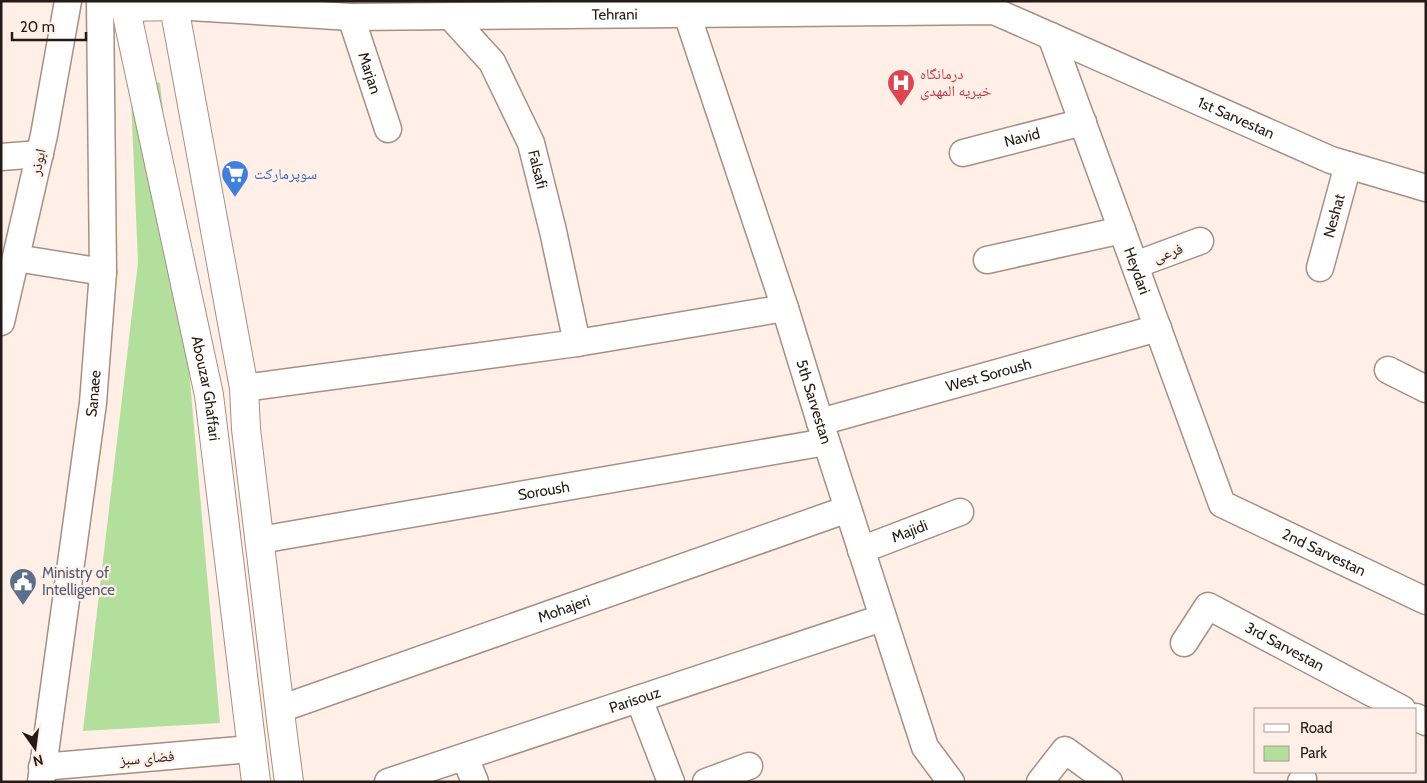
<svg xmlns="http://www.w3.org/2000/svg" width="1427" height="783" viewBox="0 0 1427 783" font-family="Cabin,'Noto Naskh Arabic',sans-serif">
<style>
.green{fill:#b2df9c}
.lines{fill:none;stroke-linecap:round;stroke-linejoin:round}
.minor-casing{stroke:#a78f83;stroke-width:29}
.major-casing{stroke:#a78f83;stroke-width:30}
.minor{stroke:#fff;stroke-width:26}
.major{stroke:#fff;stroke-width:28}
.labels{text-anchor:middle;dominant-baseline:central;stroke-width:4.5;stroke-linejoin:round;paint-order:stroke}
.street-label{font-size:15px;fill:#241b16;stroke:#ffefe7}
.health-label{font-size:15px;fill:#be3a42;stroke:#ffefe7;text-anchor:start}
.shop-label{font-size:15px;fill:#366cbe;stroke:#ffefe7;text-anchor:start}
.service-label{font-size:15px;fill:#4e5e75;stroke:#ffefe7;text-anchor:start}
</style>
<rect width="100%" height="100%" fill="#ffefe7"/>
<path class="green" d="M130,76L160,83L180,267L220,723L83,731L138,262Z"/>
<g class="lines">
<defs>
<g id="minor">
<path id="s1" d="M174,6L351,17L994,11L1331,160L1426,188"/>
<path id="s2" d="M687,14L785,308L820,422L925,747L951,782"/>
<path id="s3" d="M351,17L388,129"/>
<path id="s4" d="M451,17L492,62L531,143L553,231L577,343"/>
<path id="s5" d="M1051,36L1222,504L1426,601"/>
<path id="s6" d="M963,153L1083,122"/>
<path d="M1,157L40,154"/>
<path d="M16,258L103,272"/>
<path d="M987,260L1122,230"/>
<path d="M1135,265L1200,241"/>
<path id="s7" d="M1320,268L1348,165"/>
<path d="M1,322L44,135L68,1"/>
<path d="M1388,370L1426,389"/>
<path d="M244,388L577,343L785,308"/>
<path id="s8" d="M820,422L1158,328"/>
<path id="s9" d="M260,540L826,442"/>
<path id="s10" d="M861,550L960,512"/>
<path id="s11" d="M1184,643L1208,606L1402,709"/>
<path d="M639,699L671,782"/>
<path id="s12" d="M280,709L848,509"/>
<path d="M1416,717L1426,722"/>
<path d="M465,757L475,782"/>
<path d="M42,767L251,749"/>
<path id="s13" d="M41,782L93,403L103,272L100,1"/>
<path id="s14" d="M388,782L882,618"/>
<path d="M706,782L749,766"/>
<path d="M1040,782L1065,750L1109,782"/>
<path d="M1301,782L1303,779"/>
</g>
<g id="major">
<path id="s15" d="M124,1L209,395L256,782"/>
<path d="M173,1L244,388L246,429L282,728L289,782"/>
<path d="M126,7L174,6"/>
</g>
</defs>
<use href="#minor" class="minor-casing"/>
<use href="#major" class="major-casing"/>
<use href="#minor" class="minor"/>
<use href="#major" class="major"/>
</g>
<defs>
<symbol id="hospital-pin" viewBox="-11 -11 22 30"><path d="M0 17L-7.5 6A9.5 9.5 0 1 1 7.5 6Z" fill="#e0444e" stroke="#ffefe7"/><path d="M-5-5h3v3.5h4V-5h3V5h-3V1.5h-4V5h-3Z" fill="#fff"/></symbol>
<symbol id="supermarket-pin" viewBox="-11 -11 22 30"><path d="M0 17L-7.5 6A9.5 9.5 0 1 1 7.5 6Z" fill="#3f7fe0" stroke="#ffefe7"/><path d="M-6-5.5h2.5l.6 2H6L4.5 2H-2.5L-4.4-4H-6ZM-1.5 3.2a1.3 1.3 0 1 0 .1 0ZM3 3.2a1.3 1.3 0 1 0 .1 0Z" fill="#fff"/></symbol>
<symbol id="civic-pin" viewBox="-11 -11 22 30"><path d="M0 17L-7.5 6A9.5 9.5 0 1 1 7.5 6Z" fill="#5c6f8a" stroke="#ffefe7"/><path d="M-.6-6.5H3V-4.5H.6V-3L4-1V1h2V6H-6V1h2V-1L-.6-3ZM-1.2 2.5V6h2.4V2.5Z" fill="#fff"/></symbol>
</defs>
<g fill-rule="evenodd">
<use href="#hospital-pin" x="885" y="67" width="32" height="43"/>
<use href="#supermarket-pin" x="219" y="158" width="32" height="43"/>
<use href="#civic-pin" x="7" y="566" width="32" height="43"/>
</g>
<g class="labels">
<g class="street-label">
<text stroke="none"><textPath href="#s1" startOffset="441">Tehrani</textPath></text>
<text stroke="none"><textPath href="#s3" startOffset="59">Marjan</textPath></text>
<text stroke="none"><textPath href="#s1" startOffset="1085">1st Sarvestan</textPath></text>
<text stroke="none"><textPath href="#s6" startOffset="61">Navid</textPath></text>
<text transform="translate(38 162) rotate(-77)">ابوذر</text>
<text stroke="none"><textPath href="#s4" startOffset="178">Falsafi</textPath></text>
<text stroke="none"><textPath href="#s7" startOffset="54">Neshat</textPath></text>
<text transform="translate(1168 253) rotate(-20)">فرعی</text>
<text stroke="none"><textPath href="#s5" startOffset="250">Heydari</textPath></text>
<text stroke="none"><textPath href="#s8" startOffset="175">West Soroush</textPath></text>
<text stroke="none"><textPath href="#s15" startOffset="396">Abouzar Ghaffari</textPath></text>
<text stroke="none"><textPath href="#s13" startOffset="392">Sanaee</textPath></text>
<text stroke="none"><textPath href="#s2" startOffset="408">5th Sarvestan</textPath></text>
<text stroke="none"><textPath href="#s9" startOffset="288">Soroush</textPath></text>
<text stroke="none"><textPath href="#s10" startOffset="52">Majidi</textPath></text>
<text stroke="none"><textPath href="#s5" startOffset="611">2nd Sarvestan</textPath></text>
<text stroke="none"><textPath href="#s12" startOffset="301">Mohajeri</textPath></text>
<text stroke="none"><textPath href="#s11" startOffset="131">3rd Sarvestan</textPath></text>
<text stroke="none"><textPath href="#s14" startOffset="260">Parisouz</textPath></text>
<text transform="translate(147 758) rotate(-5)">فضای سبز</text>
</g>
<g class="health-label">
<text x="920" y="74">درمانگاه<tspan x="920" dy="17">خیریه المهدی</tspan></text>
</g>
<g class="shop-label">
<text x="254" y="174">سوپرمارکت</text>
</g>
<g class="service-label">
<text x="42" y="573">Ministry of<tspan x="42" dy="17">Intelligence</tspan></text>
</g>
</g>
<rect width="1427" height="783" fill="none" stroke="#241b16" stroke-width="5"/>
<rect x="1254" y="708" width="162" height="65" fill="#ffefe7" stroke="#a79a93"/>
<rect x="1264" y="724" width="25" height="8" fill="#ffffff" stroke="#a79a93"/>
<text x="1300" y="733" font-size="15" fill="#241b16">Road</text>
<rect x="1264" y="746" width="25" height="15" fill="#b2df9c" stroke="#a79a93"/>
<text x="1300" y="758" font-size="15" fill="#241b16">Park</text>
<g transform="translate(35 748) rotate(166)" stroke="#ffefe7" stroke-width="4" paint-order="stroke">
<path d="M0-4L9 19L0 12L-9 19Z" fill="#241b16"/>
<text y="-8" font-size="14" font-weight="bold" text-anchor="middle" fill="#241b16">N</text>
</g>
<path d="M12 32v8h74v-8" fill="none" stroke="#241b16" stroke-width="2.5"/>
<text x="20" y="32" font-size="15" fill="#241b16" stroke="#ffefe7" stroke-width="4" paint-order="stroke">20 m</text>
</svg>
